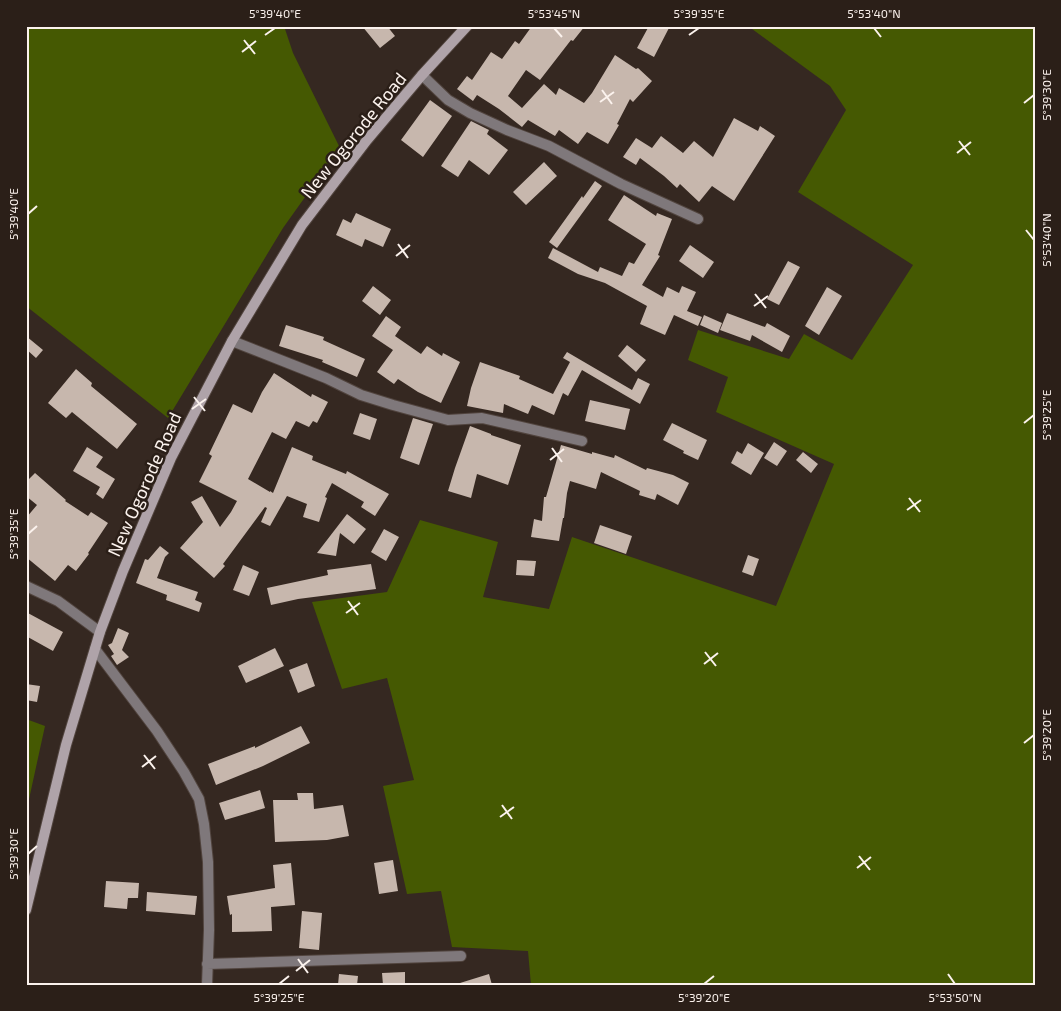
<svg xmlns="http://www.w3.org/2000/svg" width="1061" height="1011" viewBox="0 0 1061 1011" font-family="'Exo 2',sans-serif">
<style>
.green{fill:#455902}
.building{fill:#c7b7ad}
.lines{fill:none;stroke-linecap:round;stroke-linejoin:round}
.street-casing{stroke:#51443e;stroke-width:12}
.secondary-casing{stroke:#51443e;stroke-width:12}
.street{stroke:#7f787b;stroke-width:10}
.secondary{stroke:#afa3a9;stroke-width:10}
.ticks{fill:none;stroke:#fbf2ed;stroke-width:2}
.labels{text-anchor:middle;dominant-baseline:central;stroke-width:5;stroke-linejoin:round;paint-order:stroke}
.street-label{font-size:18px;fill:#fbf2ed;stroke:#2b1f18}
.neatline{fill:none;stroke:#fbf2ed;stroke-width:2}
.ticks-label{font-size:12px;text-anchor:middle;fill:#fbf2ed}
</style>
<rect width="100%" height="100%" fill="#352821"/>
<path class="green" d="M26,26H284L293,53L340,148L283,228L168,418L26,306Z
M748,26H1035V985H531L528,951L452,947L441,891L407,894L383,786L414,780L387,678L342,689L312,602L387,592L420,520L498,542L483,597L549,609L572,537L776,606L834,464L716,412L728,377L688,360L698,330L789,359L804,334L852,360L913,265L798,192L846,110L830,86Z
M26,719L45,726L26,813Z"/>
<path class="building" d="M362,26H387L395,36L380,48Z
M532,26H585L573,41L571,40L540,80L526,70L508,96L522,108L544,84L556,95L559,88L584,103L592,93L615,55L636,69L638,68L652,81L633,102L630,99L617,124L619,125L608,144L587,132L578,144L559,130L555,136L528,120L522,127L499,109L477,95L473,101L457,89L467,76L472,80L491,52L502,59L515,41L519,44Z
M649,26H670L654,57L637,48Z
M430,100L452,116L423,157L401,140Z
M734,118L758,131L760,126L775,136L734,201L712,186L699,202L680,184L677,188L664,176L640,158L636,165L623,157L636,138L652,148L661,136L683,153L694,141L713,157Z
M471,121L489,130L487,134L508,150L489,175L469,160L458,177L441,166Z
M544,162L557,176L526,205L513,192Z
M595,181L602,186L557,248L549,242L582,196L583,198Z
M624,195L656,216L657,213L672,219L658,255L660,256L642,285L663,297L667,287L679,293L682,286L696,292L687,311L702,317L698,326L674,315L665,335L640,324L647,306L605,283L578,274L548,258L553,248L598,272L600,267L622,276L629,262L634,264L646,244L608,220Z
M356,213L391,229L383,247L365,239L362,247L336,235L343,219L351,223Z
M690,245L714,262L703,278L679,261Z
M788,261L800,267L779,305L767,299Z
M373,286L391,300L380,315L362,301Z
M827,287L842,296L819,335L805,326Z
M727,313L765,327L767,323L790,336L782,352L752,335L750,341L720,330Z
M704,315L722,323L718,333L700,325Z
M386,316L401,327L395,336L421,354L427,346L442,356L443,353L460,362L441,403L418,392L398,379L394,384L377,372L393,350L372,336Z
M286,325L324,337L323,340L365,359L357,377L322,362L323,360L279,346Z
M26,336L43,350L36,358L26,349Z
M627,345L646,360L636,372L618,356Z
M567,352L632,390L638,378L650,384L640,404L582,370L568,396L563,393L554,415L532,405L528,414L504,404L503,413L467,406L471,388L480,362L520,376L519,379L553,394L570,362L563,358Z
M76,369L92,383L91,386L137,424L117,449L72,412L66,418L48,403Z
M274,373L311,397L312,394L328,402L317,423L313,421L309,427L296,421L286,439L272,432L248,479L270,492V491L273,493L292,447L313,456L312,460L346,474L347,471L389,494L375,516L361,507L364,502L332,483L325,497L327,498L319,522L303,517L307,504L287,496L270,526L261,522L267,508L265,507L223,564L225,566L214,578L180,548L203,522L191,502L202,496L220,527L231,512L237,501L199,482L212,456L209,454L233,404L252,413L262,392Z
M590,400L630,409L625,430L585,421Z
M360,413L377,419L370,440L353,434Z
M413,418L433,424L419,465L400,458Z
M672,423L707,440L698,460L683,453L684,451L663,440Z
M470,426L491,434V435L521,445L508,485L477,474L471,498L448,491L455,468Z
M774,442L787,451L777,466L764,458Z
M748,443L764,453L751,475L731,463L737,451L742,454Z
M561,445L592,454V452L614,458L615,455L646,470L647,468L673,475L689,483L678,505L657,494L655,500L639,495L640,491L601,472L596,489L570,481L567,493L564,518H563L559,541L531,537L534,519L542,521L544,497H546Z
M87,447L103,457L96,467L115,479L103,499L96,494L100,487L73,471Z
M803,452L818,464L811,473L796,460Z
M35,473L66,500L65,501L88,516L91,512L108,523L88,553L89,554L76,571L68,565L55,581L26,557V518L37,505L26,496V482Z
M347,514L366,529L354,544L340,533L336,556L317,553Z
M600,525L632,536L626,554L594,543Z
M384,529L399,537L386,561L371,552Z
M160,546L169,553L165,557L157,578L198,592L195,600L202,603L199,612L166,600L167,595L136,583L145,559L148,560Z
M748,555L759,559L753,576L742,572Z
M517,560L536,561L534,576L516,575Z
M371,564L376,589L298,599L271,605L267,588L328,575L327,570Z
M243,565L259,572L249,596L233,590Z
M26,612L63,632L53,651L26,636Z
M118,628L129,633L122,650L129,657L117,665L111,656L114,654L108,645L112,643Z
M275,648L284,666L246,683L238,666Z
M307,663L315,686L298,693L289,670Z
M26,684L40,686L37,702L26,700Z
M301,726L310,743L263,766L216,785L208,764L255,746V748Z
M260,790L265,808L225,820L219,803Z
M297,793H313L314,809L343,805L349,836L327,840L275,842L273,800H298Z
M393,860L398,891L379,894L374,863Z
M291,863L295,905L271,907L272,931L232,932V914L230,915L227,896L275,888L273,865Z
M106,881L139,883L138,898H128L127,909L104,907Z
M147,892L197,896L195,915L146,911Z
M302,911L322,913L319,950L299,948Z
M405,972V985H383L382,973Z
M339,974L358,976L357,985H338Z
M489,974L492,985H460V983Z"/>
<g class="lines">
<defs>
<path id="street" d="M422,75L448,100L470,113L507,130L549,146L621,184L698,219
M232,341L326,378L361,395L393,405L448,420L482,418L582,441
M26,586L58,601L100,632
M95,649L157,731L184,772L199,799L204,824L208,862L209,930L207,985
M207,964L461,956"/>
<path id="secondary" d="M26,910L66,745L100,632L123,571L171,458L232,341L302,225L367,140L422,75L467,26"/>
</defs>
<use href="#street" class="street-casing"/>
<use href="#secondary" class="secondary-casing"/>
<use href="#street" class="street"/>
<use href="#secondary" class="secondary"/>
</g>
<path class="ticks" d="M554,28L562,37M874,28L881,37M265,35L275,28M689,35L699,28M244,40L255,54M242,52L256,41M602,90L612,104M600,102L614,92M1024,103L1034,95M959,141L970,155M957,153L971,142M28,214L37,206M1026,230L1034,240M398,244L408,258M396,256L410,245M755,294L766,308M754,306L768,296M194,397L205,411M192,409L206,399M1024,423L1034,415M552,448L562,462M550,460L564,449M909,498L920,512M907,510L921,500M28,534L37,526M348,601L358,615M346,613L360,603M705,652L716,666M704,664L718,653M1024,743L1034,735M144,755L155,769M142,767L156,756M502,805L512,819M500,817L514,807M28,854L37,846M859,856L870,870M857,868L871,857M298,959L308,973M296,971L310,960M948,974L955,984M279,984L289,976M704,984L714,976"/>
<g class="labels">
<g class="street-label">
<text transform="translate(353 135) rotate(-51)">New Ogorode Road</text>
<text transform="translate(144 484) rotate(-66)">New Ogorode Road</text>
</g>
</g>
<rect width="1061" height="1011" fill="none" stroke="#2b1f18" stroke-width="55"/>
<rect x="28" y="28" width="1006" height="956" class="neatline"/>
<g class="ticks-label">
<text x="275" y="18">5°39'40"E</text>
<text x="554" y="18">5°53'45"N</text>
<text x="699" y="18">5°39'35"E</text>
<text x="874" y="18">5°53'40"N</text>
<text transform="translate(1047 95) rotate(-90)" y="4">5°39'30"E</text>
<text transform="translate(14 214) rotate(-90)" y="4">5°39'40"E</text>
<text transform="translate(1047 240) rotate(-90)" y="4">5°53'40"N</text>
<text transform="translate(1047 415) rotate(-90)" y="4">5°39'25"E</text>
<text transform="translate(14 534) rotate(-90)" y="4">5°39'35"E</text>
<text transform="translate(1047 735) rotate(-90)" y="4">5°39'20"E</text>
<text transform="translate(14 854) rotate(-90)" y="4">5°39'30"E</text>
<text x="279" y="1002">5°39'25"E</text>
<text x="704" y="1002">5°39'20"E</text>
<text x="955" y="1002">5°53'50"N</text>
</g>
</svg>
